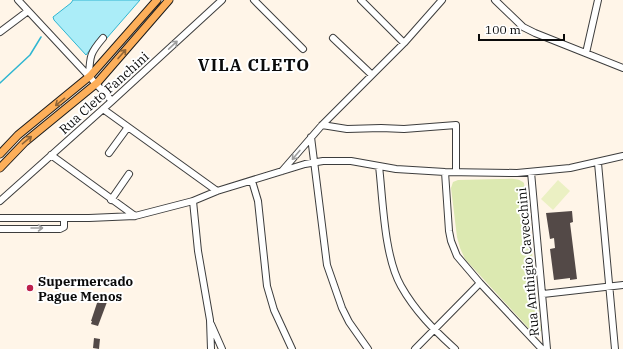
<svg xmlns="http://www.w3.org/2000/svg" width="623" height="349" viewBox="0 0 623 349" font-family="'IBM Plex Serif',serif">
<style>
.green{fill:#dce9b1}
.pitch{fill:#ebf0c3}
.water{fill:#abedf8;stroke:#30b6d1}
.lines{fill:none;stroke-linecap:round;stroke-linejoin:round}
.stream{stroke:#30b6d1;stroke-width:1.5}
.building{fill:#534947}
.minor-casing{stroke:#3d3d3d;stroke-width:8}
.major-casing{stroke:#1b1b1b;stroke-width:9}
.minor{stroke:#fff;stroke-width:6}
.major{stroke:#fdaf5a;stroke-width:7}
.oneway{stroke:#9d9d9d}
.oneway2{stroke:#906536}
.poi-dot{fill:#bd204c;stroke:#fff;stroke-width:1.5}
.labels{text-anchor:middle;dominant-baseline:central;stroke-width:4;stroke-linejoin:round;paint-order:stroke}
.street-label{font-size:13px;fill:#0a0a0a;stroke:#fff}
.poi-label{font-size:13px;font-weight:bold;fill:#0a0a0a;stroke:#fff;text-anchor:start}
.district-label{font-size:17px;font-weight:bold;letter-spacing:1px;fill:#0a0a0a;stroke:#fff}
</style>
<rect width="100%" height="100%" fill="#fff5e8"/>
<path class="green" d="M500,179C508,179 518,177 524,183L541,331L536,334H534L465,259L460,248L457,237L451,188L453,182L458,180Z"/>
<path class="pitch" d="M558,180L570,191L553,210L541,199Z"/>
<path class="water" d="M73,0H140L106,39L101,35L86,55L54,20L53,17L71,3Z"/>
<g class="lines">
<path class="stream" d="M0,83L30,55L41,37"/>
</g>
<path class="building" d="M572,211L573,222L570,223L577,279L570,280V278L554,280L550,249L555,248L554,238L550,239L546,213Z
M100,294L105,295L103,301L107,302L98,326L91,324L92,321H91Z
M94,338L100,339L99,349L93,348Z"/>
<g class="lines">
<defs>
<path id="minor" d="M18,0L112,101
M254,0L303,49
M361,0L404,43
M495,0L523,27L535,33L623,68
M0,32L28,11
M333,38L372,75
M586,53L598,0
M89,75C90,56 90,53 103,38
M103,109L217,191
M322,125L347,129L381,128L404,129L456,125V172
M311,137L327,265L342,308L349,322L368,349
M109,153L128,127
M51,155L135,216
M598,163L615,349
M379,166C383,200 384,256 401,286C415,311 434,330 455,349
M282,171L322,125L404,43L442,0
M445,172L449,231L451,241L457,256L480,283L542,349
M531,172L547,349
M252,181L258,201L267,286L274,310L292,349
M111,200L129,174
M0,201L112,101L222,0
M193,201L198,251L210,320L211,349
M0,218H89L135,216L193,201L217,191L305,164L323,161H351L396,169L445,172L517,173L570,168L623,156
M0,229H60L64,227V218
M543,294L623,285
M211,324L222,349
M415,349L480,283"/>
<path id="major" d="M0,154L18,135L90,76L157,0
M0,168L25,142L97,83L169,0"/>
</defs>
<use href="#minor" class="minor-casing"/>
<use href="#major" class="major-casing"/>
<use href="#minor" class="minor"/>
<use href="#major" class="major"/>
</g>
<defs><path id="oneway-shaft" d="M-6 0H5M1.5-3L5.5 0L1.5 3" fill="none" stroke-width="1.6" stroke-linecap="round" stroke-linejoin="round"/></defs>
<g class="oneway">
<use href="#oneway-shaft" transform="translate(173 45) rotate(-43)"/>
<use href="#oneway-shaft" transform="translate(296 155) rotate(130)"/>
<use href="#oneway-shaft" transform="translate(37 228)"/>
</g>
<g class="oneway2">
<use href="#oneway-shaft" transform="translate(122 54) rotate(-49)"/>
<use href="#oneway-shaft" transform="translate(60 102) rotate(141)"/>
<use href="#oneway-shaft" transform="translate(27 140) rotate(-40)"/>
</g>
<circle class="poi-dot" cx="30" cy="288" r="4"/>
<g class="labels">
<g class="street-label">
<text transform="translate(104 93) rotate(-42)">Rua Cleto Fanchini</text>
<text transform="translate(528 262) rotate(-95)">Rua Anthigio Cavecchini</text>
</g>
<g class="poi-label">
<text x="38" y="281">Supermercado<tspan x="38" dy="15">Pague Menos</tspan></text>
</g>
<g class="district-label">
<text x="254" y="65">VILA CLETO</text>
</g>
</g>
<path d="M479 34v6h85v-6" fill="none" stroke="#0a0a0a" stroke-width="2"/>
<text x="485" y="34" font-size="12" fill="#0a0a0a" stroke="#ffffff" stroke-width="3" paint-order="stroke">100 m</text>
</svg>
